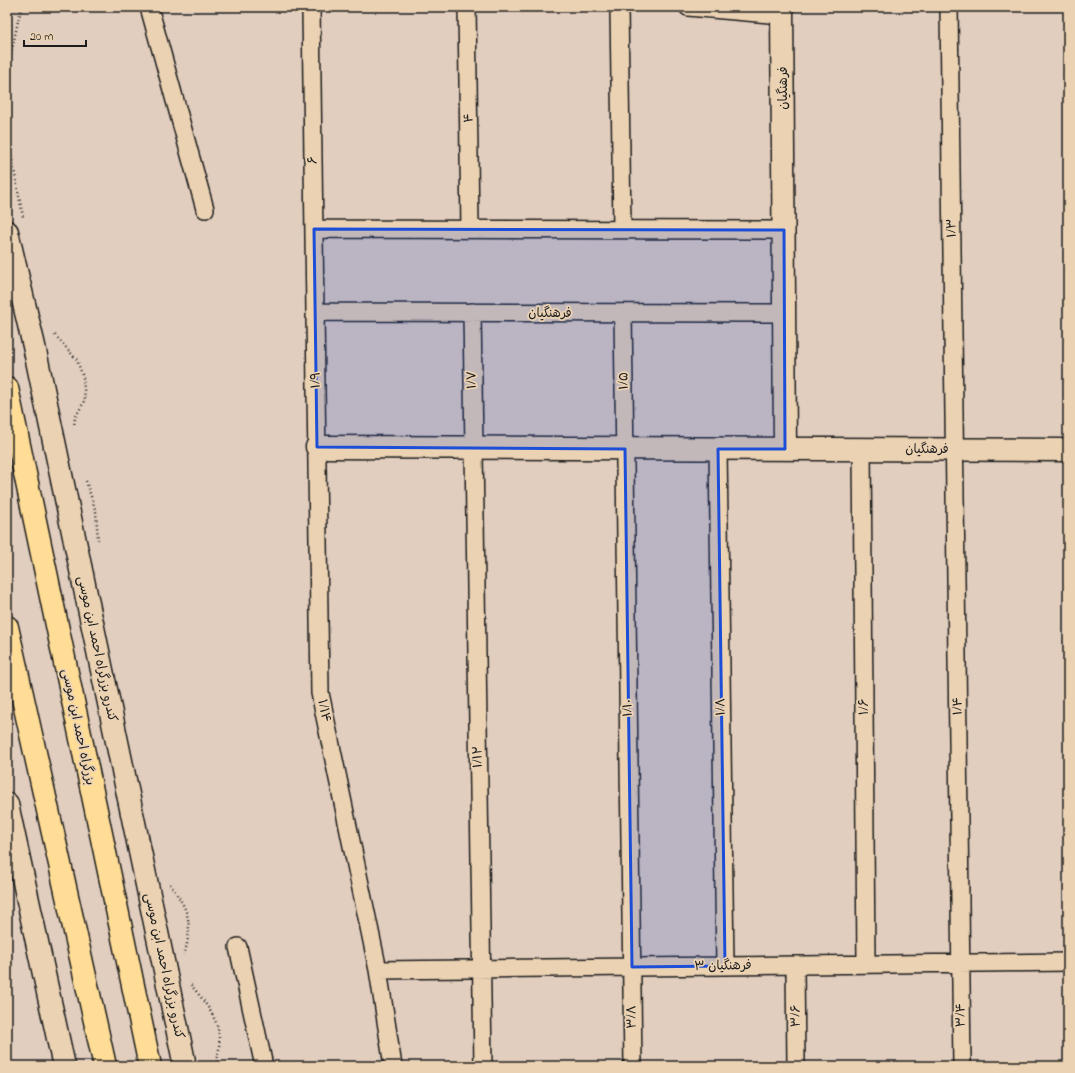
<svg xmlns="http://www.w3.org/2000/svg" width="1075" height="1073" viewBox="0 0 1075 1073" font-family="'Indie Flower','Playpen Sans Arabic',sans-serif">
<style>
.lines{fill:none;stroke-linecap:round;stroke-linejoin:round}
.street-casing{stroke:#1c1c1c;stroke-width:20}
.secondary-casing{stroke:#1c1c1c;stroke-width:25}
.highway-casing{stroke:#1c1c1c;stroke-width:25}
.path{stroke:#1c1c1c;stroke-width:2.5;stroke-dasharray:1 3;stroke-linecap:butt}
.street{stroke:#ebd2b3;stroke-width:17}
.secondary{stroke:#ebd2b3;stroke-width:22}
.highway{stroke:#ffdd96;stroke-width:22}
.marked{fill:#1d4ed8;fill-opacity:0.2;stroke:#1d4ed8;stroke-width:3;stroke-linejoin:round}
.labels{text-anchor:middle;dominant-baseline:central;stroke-width:3.5;stroke-linejoin:round;paint-order:stroke}
.street-label{font-size:13px;fill:#1c1c1c;stroke:#ebd2b3}
</style>
<rect width="100%" height="100%" fill="#e1cebf"/>
<filter id="ink" filterUnits="userSpaceOnUse"><feTurbulence type="fractalNoise" baseFrequency=".025" numOctaves="2"/><feDisplacementMap in="SourceGraphic" scale="8" xChannelSelector="R" yChannelSelector="G"/><feConvolveMatrix kernelMatrix="1 2 1 2 8 2 1 2 1" color-interpolation-filters="sRGB"/></filter>
<g filter="url(#ink)">
<g class="lines">
<defs>
<path id="street" d="M149,7L205,209
M311,7L320,693L378,970L393,1066
M467,7L470,229
M619,7L622,229
M688,7L782,15
M949,7L962,1066
M314,229L784,230
M315,312L784,313
M472,312L483,1066
M623,313L633,1066
M718,449L725,966
M862,449L866,964
M238,947L264,1066
M795,965L796,1066
M378,970L1068,962"/>
<path id="secondary" d="M782,7L785,449
M7,232L34,346L185,1066
M317,447L1068,450
M7,804L64,1066"/>
<path id="highway" d="M7,388L150,1066
M7,627L105,1066"/>
</defs>
<use href="#street" class="street-casing"/>
<use href="#secondary" class="secondary-casing"/>
<use href="#highway" class="highway-casing"/>
<path class="path" d="M7,74L18,21L22,7
M7,133L23,217
M55,335L77,360L83,377L85,400L75,418L74,426
M86,481L96,512L98,540
M170,884C188,910 194,922 184,955
M191,985C202,998 219,1019 219,1037C220,1047 218,1057 216,1066"/>
<use href="#street" class="street"/>
<use href="#secondary" class="secondary"/>
<use href="#highway" class="highway"/>
</g>
</g>
<path class="marked" d="M314,229L784,230L785,449H718L725,966L632,967L625,449L317,447Z"/>
<g class="labels">
<g class="street-label">
<text transform="translate(783 88) rotate(-90)">فرهنگیان</text>
<text transform="translate(469 118) rotate(-91)">۴</text>
<text transform="translate(313 160) rotate(-91)">۶</text>
<text transform="translate(952 228) rotate(-91)">۱/۳</text>
<text x="550" y="313">فرهنگیان</text>
<text transform="translate(316 380) rotate(-91)">۱/۹</text>
<text transform="translate(472 380) rotate(-91)">۱/۷</text>
<text transform="translate(624 381) rotate(-91)">۱/۵</text>
<text x="927" y="449">فرهنگیان</text>
<text transform="translate(97 649) rotate(78)">کندرو بزرگراه احمد ابن موسی</text>
<text transform="translate(958 706) rotate(-91)">۱/۴</text>
<text transform="translate(721 707) rotate(-91)">۱/۸</text>
<text transform="translate(864 707) rotate(-90)">۱/۶</text>
<text transform="translate(628 708) rotate(-91)">۱/۱۰</text>
<text transform="translate(324 711) rotate(78)">۱/۱۴</text>
<text transform="translate(78 727) rotate(78)">بزرگراه احمد ابن موسی</text>
<text transform="translate(478 757) rotate(-91)">۱/۱۲</text>
<text transform="translate(164 966) rotate(78)">کندرو بزرگراه احمد ابن موسی</text>
<text transform="translate(723 966) rotate(-1)">فرهنگیان ۳</text>
<text transform="translate(961 1015) rotate(-91)">۳/۴</text>
<text transform="translate(796 1016) rotate(-91)">۳/۶</text>
<text transform="translate(632 1017) rotate(-91)">۳/۸</text>
</g>
</g>
<rect width="1075" height="1073" fill="none" stroke="#ebd2b3" stroke-width="24"/>
<rect x="12" y="12" width="1051" height="1049" fill="none" stroke="#1c1c1c" stroke-width="1.5" filter="url(#ink)"/>
<path d="M24 40v6h62v-6" fill="none" stroke="#1c1c1c" stroke-width="2"/>
<text x="30" y="40" font-size="12" fill="#1c1c1c" stroke="#ebd2b3" stroke-width="3" paint-order="stroke">20 m</text>
</svg>
